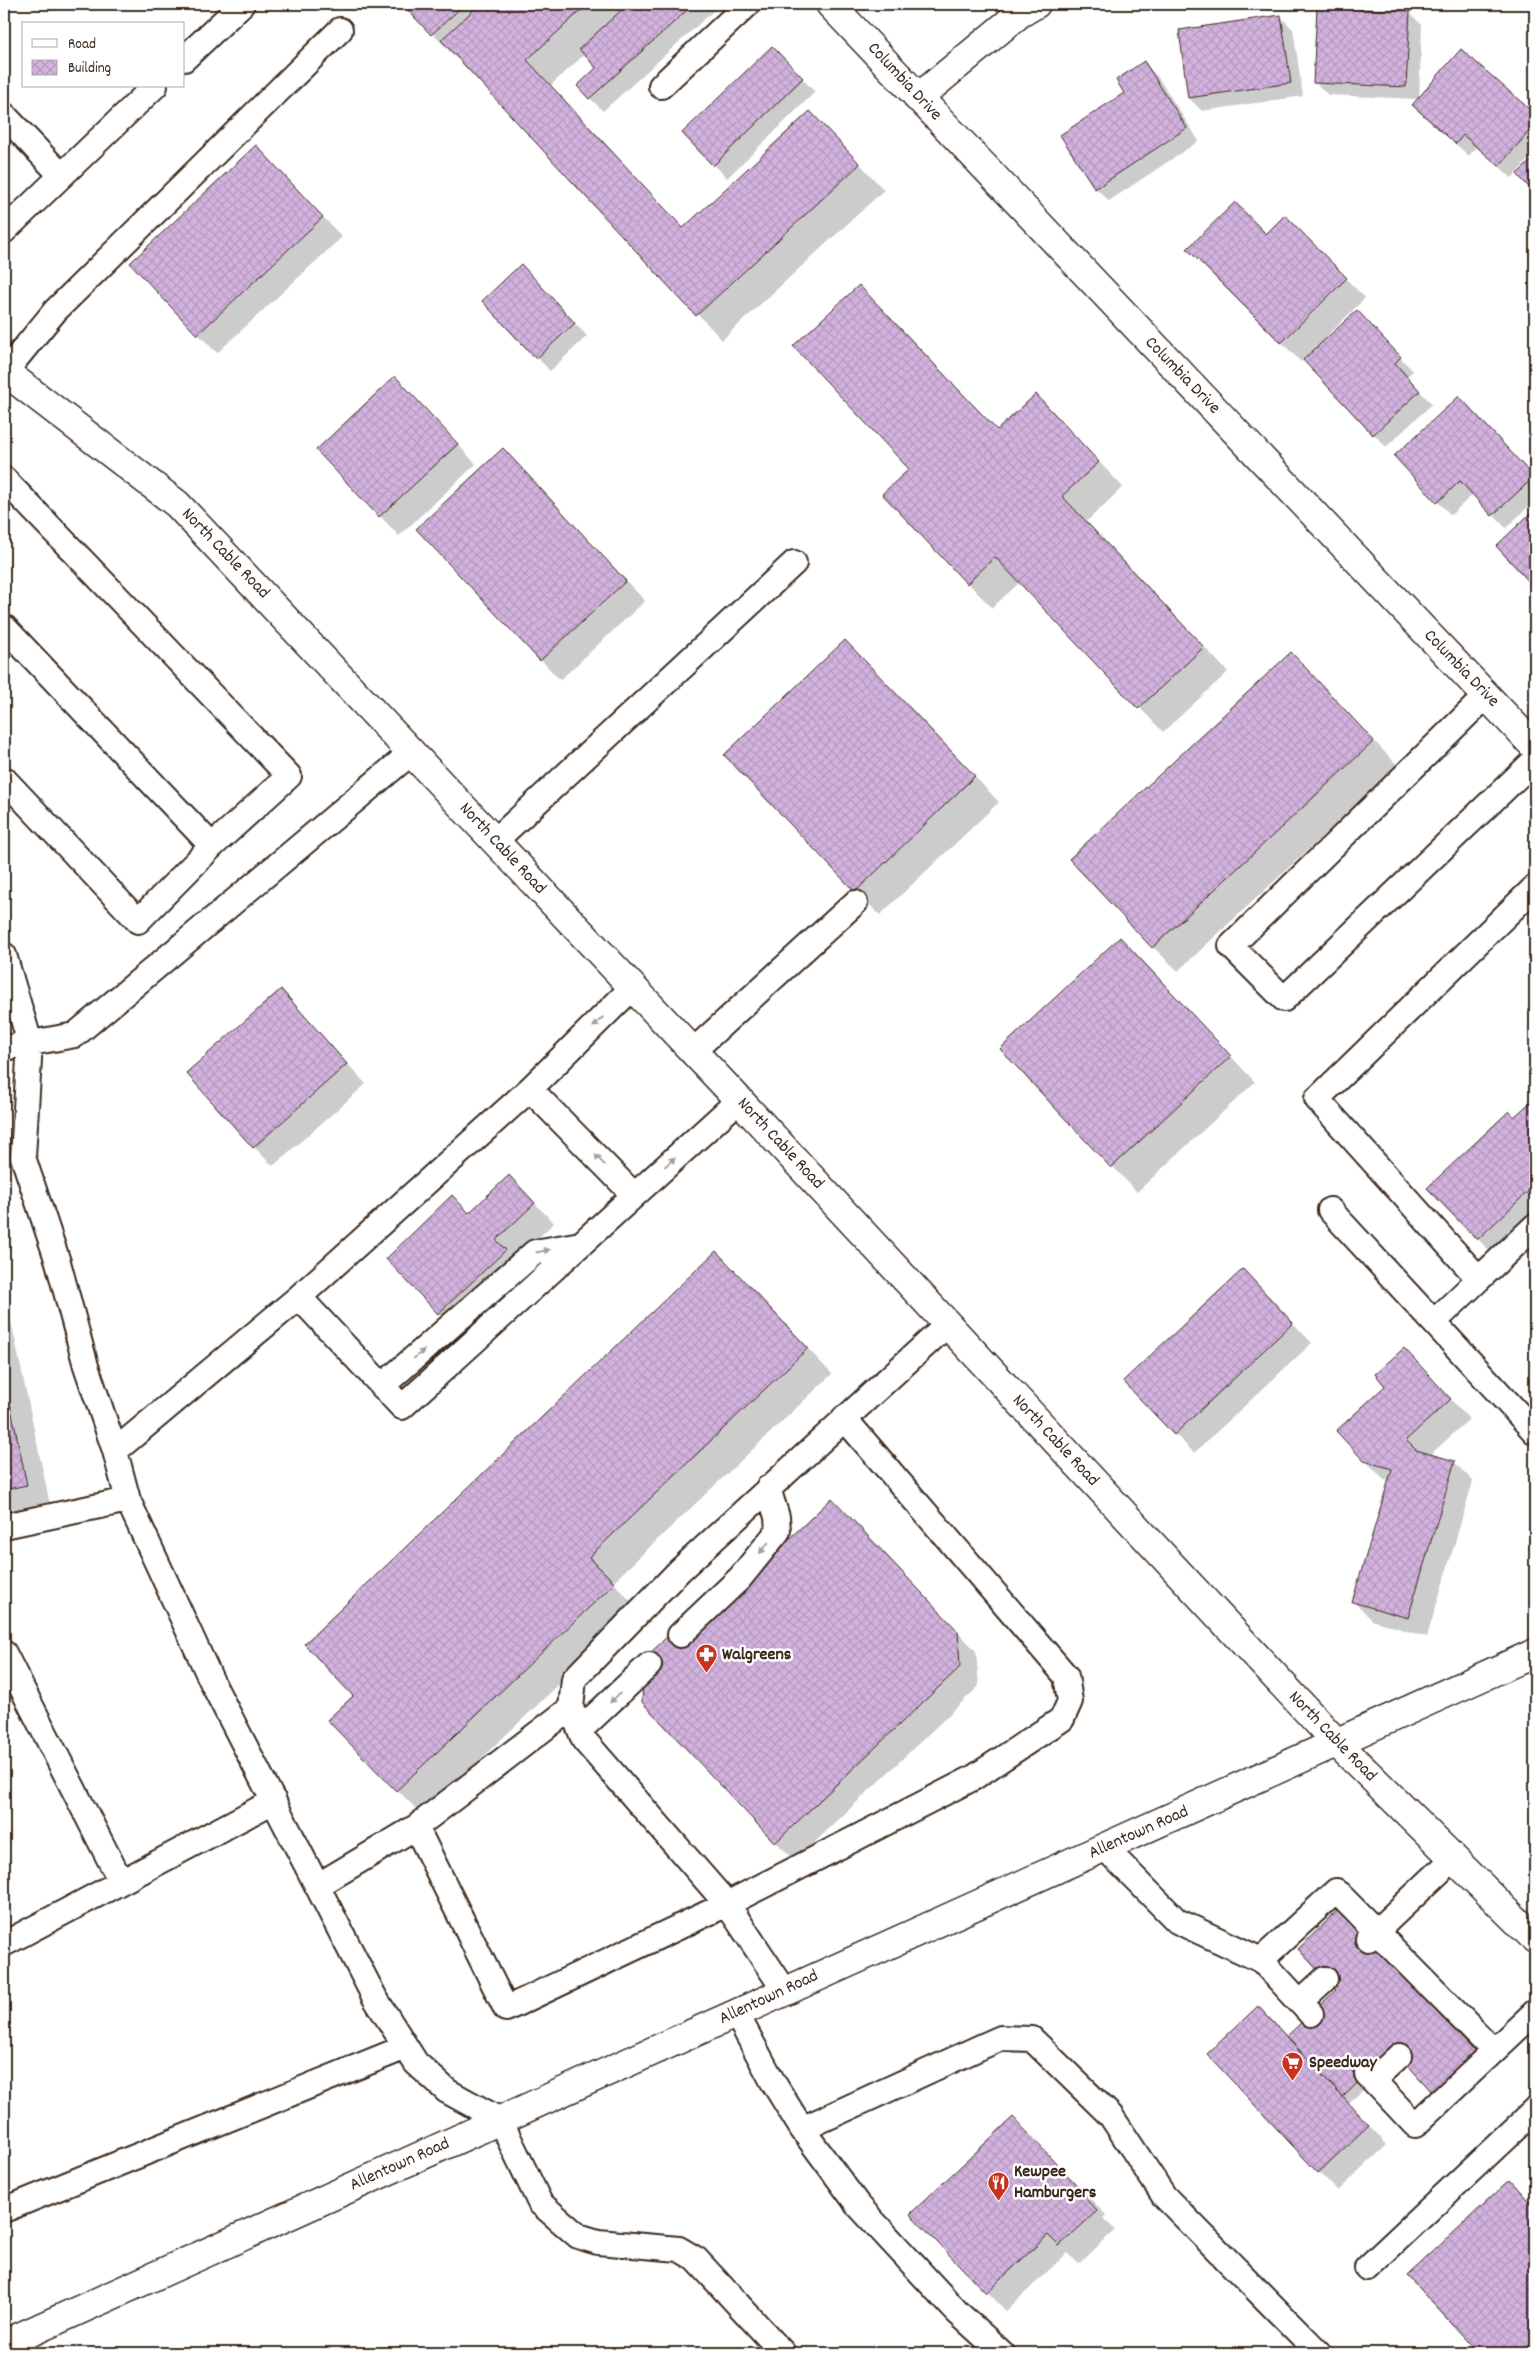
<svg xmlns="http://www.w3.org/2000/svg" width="1539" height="2357" viewBox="0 0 1539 2357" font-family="Dekko,sans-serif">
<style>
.shadow{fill:#0003}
.building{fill:url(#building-cross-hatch);stroke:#3b2a1e}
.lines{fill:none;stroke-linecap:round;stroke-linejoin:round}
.lane-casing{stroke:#3b2a1e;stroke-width:28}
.street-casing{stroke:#3b2a1e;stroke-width:31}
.secondary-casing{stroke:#3b2a1e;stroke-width:31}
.lane{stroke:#fff;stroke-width:24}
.street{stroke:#fff;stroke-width:28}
.secondary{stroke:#fff;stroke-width:28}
.oneway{fill:#a79f9a}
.labels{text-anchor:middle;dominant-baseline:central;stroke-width:5;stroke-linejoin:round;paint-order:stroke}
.street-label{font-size:18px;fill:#3b2a1e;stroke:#fff}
.poi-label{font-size:18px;font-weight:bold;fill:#3b2a1e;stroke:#fff;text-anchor:start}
</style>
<defs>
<pattern id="building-cross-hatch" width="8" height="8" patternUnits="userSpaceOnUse" patternTransform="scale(1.25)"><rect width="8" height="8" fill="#d2b2de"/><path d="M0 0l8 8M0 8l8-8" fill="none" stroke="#b599be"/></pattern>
</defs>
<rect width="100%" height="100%" fill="#fff"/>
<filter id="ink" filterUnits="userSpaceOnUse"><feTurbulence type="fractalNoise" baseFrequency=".02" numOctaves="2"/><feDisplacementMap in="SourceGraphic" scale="10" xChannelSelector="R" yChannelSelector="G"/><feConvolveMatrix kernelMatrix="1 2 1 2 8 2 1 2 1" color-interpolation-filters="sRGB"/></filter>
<g filter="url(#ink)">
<path class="shadow" d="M404,4H721L603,111L590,98L598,68L585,54L551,85L684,229L835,137L884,190L722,340L459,57L457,59Z
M1409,12L1422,25L1419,98L1461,51L1535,116V152L1512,178L1477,147L1469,156L1426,118L1418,99L1328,95L1315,82Z
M1280,16L1293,29L1303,96L1202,111L1189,98L1180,31Z
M784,60L815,92L727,178L684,133Z
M1144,63L1157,76L1199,141L1109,201L1096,188L1126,93Z
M275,166L342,237L217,353L198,334Z
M1285,217L1365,298L1328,335L1330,336L1369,324L1413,371L1406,377L1432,404L1386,447L1304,359L1301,362L1189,249L1266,235Z
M534,279L587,336L550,371L484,301Z
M414,397L476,464L399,536L318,450Z
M1471,410L1535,479V500L1506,528L1473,494L1451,515L1438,502Z
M1060,421L1123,487L1086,522L1228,672L1163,732L1020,582L992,608L968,583L997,432Z
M522,469L645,601L560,680L418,529Z
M1535,511V586L1498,546Z
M1291,654L1398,766L1178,971L1153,947Z
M870,667L999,802L880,915L855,891Z
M1145,964L1255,1082L1137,1192L1002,1049Z
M281,991L366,1084L273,1166L254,1147Z
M1535,1099V1222L1497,1259L1429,1188L1515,1119Z
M528,1196L554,1223L515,1260L458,1332L439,1313L470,1215Z
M741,1278L832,1374L613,1582L638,1609L422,1815L329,1720L355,1696Z
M4,1288L51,1509L4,1520Z
M1262,1290L1312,1343L1194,1453L1175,1434Z
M1404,1350L1469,1419L1430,1455L1454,1462L1473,1481L1427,1637L1372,1620L1353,1601L1390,1481L1384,1480L1365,1460L1387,1386Z
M851,1519L976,1651L979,1686L795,1861L776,1842Z
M1339,1911L1480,2059L1439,2097L1400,2055L1349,2103L1387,2145L1338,2191L1319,2172L1258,2007L1287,2038L1338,1990Z
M1013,2118L1106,2215L1103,2218L1115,2230L1079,2264L1067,2253L1006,2311L912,2214Z
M1510,2182L1535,2208V2353H1481L1409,2276Z"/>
<path class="building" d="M402,4H465L431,35Z
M480,4H588L527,60L683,228L810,111L860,164L696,316L441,40Z
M628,4H694L589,99L577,86L596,68L579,49Z
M1317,7L1410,11L1406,87L1313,83Z
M1281,15L1291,83L1188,98L1179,30Z
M772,46L803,78L713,166L682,133Z
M1461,49L1535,114V125L1499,166L1463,135L1456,144L1412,105Z
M1144,61L1187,128L1095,189L1060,135L1124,93L1116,80Z
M256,145L323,217L197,335L130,263Z
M1535,157V194L1517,174Z
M1235,202L1266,234L1285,215L1347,278L1281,343L1187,249Z
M521,264L575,323L536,359L482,301Z
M859,285L997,430L1036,394L1099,462L1062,496L1204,647L1138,709L995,557L967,584L882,494L909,469L793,346Z
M1357,310L1401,357L1395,363L1420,391L1373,435L1303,360Z
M395,376L458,444L379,517L316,450Z
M1459,396L1534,477L1492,516L1460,481L1437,503L1394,456Z
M503,448L626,581L540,661L416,529Z
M1535,509V588L1496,546Z
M845,640L975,776L855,892L724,755Z
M1291,652L1374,741L1152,948L1069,859Z
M1120,937L1231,1056L1111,1168L1000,1049Z
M281,989L347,1064L253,1148L186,1073Z
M1535,1098V1185L1477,1240L1427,1188L1509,1111L1514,1117Z
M509,1175L535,1203L496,1240L506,1250L438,1314L386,1259L452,1195L469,1213Z
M716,1251L808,1348L589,1557L615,1583L396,1791L327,1720L353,1696L304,1644Z
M1243,1269L1293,1323L1174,1435L1123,1381Z
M1404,1348L1451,1399L1406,1440L1416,1450L1455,1461L1408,1618L1352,1602L1392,1469L1364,1461L1336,1431L1385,1386L1375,1374Z
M4,1375L27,1485L4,1490Z
M832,1498L958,1631L960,1667L775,1843L642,1702L644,1659L675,1629L684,1639Z
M1339,1909L1475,2052L1432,2092L1393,2049L1343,2097L1286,2037L1336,1990L1298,1949Z
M1258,2006L1369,2125L1318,2173L1207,2054Z
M1013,2117L1087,2196L1085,2198L1097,2211L1059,2246L1048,2235L986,2293L910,2214Z
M1510,2180L1535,2208V2353H1479L1407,2276Z"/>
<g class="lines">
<defs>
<path id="lane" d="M184,59L242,4
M661,86L748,4
M4,115L61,175
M4,231L155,86
M5,372L55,311L340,30
M4,479L289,776L212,846L138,921L4,779
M4,627L212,846
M1486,696L1231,946L1284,999L1535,760
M495,841L794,563
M4,955L30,1043L23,1157L58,1262L86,1366L115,1451L128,1500L213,1684L375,1998L416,2063L447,2091L500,2120L540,2203L578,2236L598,2242L679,2249L696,2259L783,2353
M4,1048L75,1035L412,752
M692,1052L855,903
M530,1089L634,1195
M1330,1210L1535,1432
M1479,1279L1535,1226
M299,1297L402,1407L739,1100
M1434,1322L1479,1279L1317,1099L1535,887
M382,1386L535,1252L581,1244
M115,1451L299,1297L530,1089L632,988
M4,1526L128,1500
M680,1635L740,1578L778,1531L777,1517L768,1488
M4,1653L121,1882
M580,1730L649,1665
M416,1827L571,1708
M1105,1848L1177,1921L1261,1960L1311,2014
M317,1886L416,1827L506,2009L727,1904L973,1778L1062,1719L1070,1701L1066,1676L844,1418
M1368,1939L1454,1858
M4,1944L274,1801
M1261,1960L1336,1891L1493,2050
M785,1991L727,1904L584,1740L571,1708L574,1679L680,1570L947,1325
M1300,2002L1325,1979
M736,2013L773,2082L802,2129L858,2205L957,2312L1002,2353
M1367,2074L1415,2125L1535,2012
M1373,2080L1399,2056
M802,2129L983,2046L1001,2038L1032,2039L1111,2116L1164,2196L1319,2353
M4,2210L406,2047
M1367,2268L1535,2110"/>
<path id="street" d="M830,4L1535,747
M918,98L1019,14L1036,4"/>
<path id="secondary" d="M4,371L177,504L739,1100L1336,1742L1535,1939
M4,2344L1535,1653"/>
</defs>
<use href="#lane" class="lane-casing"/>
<use href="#street" class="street-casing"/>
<use href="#secondary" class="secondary-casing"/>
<use href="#lane" class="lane"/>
<use href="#street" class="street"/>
<use href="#secondary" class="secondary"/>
</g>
<defs><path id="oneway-solid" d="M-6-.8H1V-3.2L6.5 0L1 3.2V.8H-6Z" transform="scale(1.25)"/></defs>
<g class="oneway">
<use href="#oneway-solid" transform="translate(598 1022) rotate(135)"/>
<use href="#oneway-solid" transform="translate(600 1160) rotate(-134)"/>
<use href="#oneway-solid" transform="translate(670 1162) rotate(-42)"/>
<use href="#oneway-solid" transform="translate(543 1251) rotate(-12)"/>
<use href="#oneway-solid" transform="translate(419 1354) rotate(-41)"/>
<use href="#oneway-solid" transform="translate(764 1548) rotate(129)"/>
<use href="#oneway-solid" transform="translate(615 1698) rotate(137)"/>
</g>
</g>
<defs>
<symbol id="pharmacy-pin" viewBox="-11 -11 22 30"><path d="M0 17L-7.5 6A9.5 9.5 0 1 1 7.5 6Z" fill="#c8321e" stroke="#fff"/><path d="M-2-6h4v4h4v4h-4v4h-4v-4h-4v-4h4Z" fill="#fff"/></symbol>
<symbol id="supermarket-pin" viewBox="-11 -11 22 30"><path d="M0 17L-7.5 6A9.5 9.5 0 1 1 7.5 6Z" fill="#c8321e" stroke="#fff"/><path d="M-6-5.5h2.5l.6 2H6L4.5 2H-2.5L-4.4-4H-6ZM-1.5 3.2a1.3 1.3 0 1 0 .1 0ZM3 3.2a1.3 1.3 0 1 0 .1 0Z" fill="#fff"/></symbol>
<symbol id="restaurant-pin" viewBox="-11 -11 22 30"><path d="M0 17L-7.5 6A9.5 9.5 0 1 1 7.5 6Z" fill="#c8321e" stroke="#fff"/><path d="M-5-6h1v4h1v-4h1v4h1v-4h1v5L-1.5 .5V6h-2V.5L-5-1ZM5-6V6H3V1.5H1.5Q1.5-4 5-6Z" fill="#fff"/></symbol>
</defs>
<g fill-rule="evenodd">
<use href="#pharmacy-pin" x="694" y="1642" width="25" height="34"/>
<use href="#supermarket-pin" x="1280" y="2050" width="25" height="34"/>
<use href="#restaurant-pin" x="986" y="2170" width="25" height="34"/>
</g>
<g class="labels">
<g class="street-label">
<text transform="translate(904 82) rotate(47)">Columbia Drive</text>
<text transform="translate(1182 376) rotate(46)">Columbia Drive</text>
<text transform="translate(225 554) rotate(46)">North Cable Road</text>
<text transform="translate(1461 669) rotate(46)">Columbia Drive</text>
<text transform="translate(502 849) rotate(47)">North Cable Road</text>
<text transform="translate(780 1144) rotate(47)">North Cable Road</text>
<text transform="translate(1055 1441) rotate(47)">North Cable Road</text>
<text transform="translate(1332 1737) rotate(46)">North Cable Road</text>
<text transform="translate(1139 1833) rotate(-24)">Allentown Road</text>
<text transform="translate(769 1998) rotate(-25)">Allentown Road</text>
<text transform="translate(400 2165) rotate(-24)">Allentown Road</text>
</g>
<g class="poi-label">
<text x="722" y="1655">Walgreens</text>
<text x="1309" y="2063">Speedway</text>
<text x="1014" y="2172">Kewpee<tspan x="1014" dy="21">Hamburgers</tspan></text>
</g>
</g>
<rect width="1539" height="2357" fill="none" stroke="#fff" stroke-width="20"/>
<rect x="10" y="10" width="1519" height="2337" fill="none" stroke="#3b2a1e" stroke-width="2" filter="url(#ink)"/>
<rect x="22" y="22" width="162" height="65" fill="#ffffff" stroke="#b1aaa5"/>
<rect x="32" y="39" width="25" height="8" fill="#ffffff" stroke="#b1aaa5"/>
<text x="68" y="48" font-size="15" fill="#3b2a1e">Road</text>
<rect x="32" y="60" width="25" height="15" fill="url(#building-cross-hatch)" stroke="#b1aaa5"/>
<text x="68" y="72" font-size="15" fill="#3b2a1e">Building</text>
</svg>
